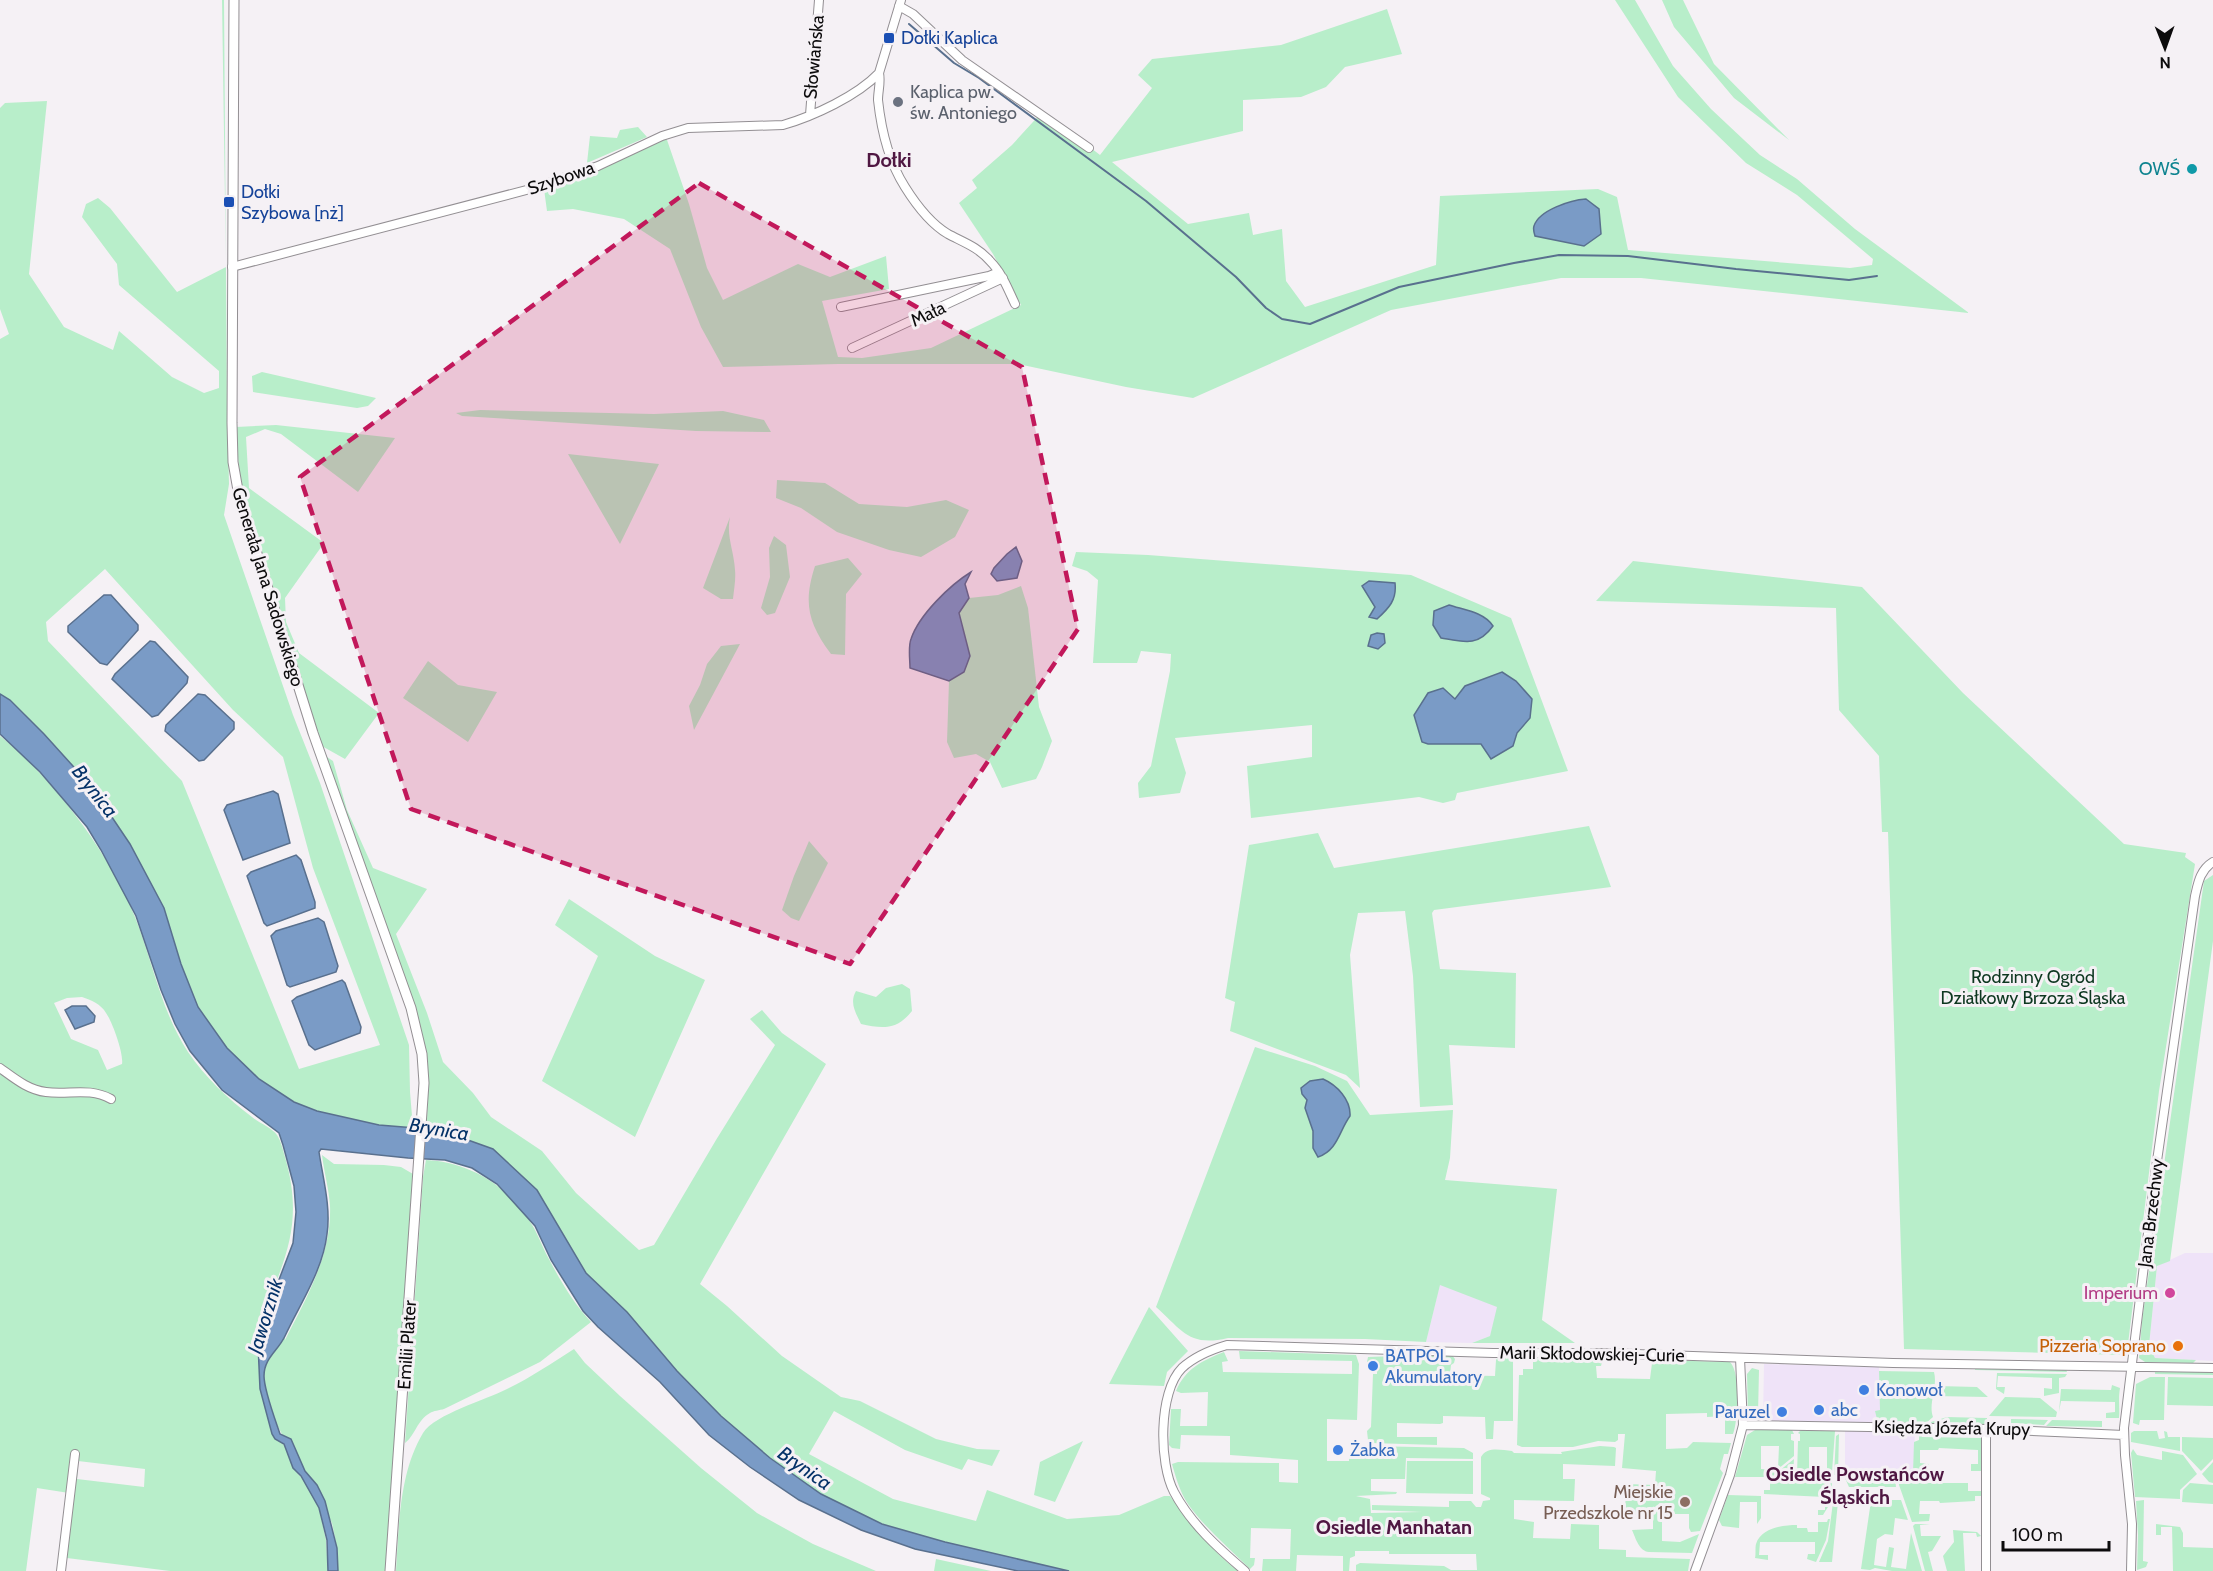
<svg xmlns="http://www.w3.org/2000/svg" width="2213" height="1571" viewBox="0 0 2213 1571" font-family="Cabin,sans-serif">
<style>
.commercial{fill:#efe3f8}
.green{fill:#b8eeca;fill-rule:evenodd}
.water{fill:#7a9bc6;stroke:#59708e;stroke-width:1.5}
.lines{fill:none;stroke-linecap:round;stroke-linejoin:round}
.stream{stroke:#59708e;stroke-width:2}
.minor-casing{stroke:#938f93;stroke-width:10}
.tertiary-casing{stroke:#938f93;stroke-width:11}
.minor{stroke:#fff;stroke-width:8}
.tertiary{stroke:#fff;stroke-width:9}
.marked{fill:#c2185b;fill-opacity:0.2;stroke:#c2185b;stroke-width:4.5;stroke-dasharray:12 8;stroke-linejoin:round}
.transit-dot{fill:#1a4fb4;stroke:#f5f1f5;stroke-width:2}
.worship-dot{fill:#6b7280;stroke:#f5f1f5;stroke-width:2}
.culture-dot{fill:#0f9aa8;stroke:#f5f1f5;stroke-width:2}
.hotel-dot{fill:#d1479c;stroke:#f5f1f5;stroke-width:2}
.food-dot{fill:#e8710a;stroke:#f5f1f5;stroke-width:2}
.shop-dot{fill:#3f7fe0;stroke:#f5f1f5;stroke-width:2}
.education-dot{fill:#8d6e63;stroke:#f5f1f5;stroke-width:2}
.labels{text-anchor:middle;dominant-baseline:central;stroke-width:6;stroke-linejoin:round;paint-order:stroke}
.transit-label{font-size:18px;fill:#164399;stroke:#f5f1f5;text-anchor:start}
.street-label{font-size:18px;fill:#0c0b0c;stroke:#f5f1f5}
.worship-label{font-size:18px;fill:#5b616d;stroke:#f5f1f5;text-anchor:start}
.culture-label{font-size:18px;fill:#0d838f;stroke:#f5f1f5;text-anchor:end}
.park-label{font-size:18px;fill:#0d3720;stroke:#f5f1f5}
.hotel-label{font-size:18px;fill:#b23c85;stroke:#f5f1f5;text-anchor:end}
.food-label{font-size:18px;fill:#c56008;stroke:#f5f1f5;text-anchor:end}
.shop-label{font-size:18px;fill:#366cbe;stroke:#f5f1f5;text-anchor:start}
.education-label{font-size:18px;fill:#785e54;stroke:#f5f1f5;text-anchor:end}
.neighbourhood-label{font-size:20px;font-weight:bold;fill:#4f1742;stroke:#f5f1f5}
.water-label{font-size:20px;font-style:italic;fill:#053268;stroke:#f5f1f5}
</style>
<rect width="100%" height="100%" fill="#f5f1f5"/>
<path class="commercial" d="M2185,1253H2213V1361L2155,1358L2149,1346L2157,1266Z
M1440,1284L1498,1307L1490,1336L1472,1343L1426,1342Z
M1764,1364L1879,1367L1881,1422L1915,1423L1914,1472L1845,1470V1422L1763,1421Z"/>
<path class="green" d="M222,0H224L227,408L229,484L224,515L293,715L320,783L409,1045L410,1092L413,1128L379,1125L317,1111L294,1102L259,1079L227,1048L198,1007L130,844L91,786L44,734L10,700L0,694V339L9,334L0,309V108L5,103L47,101L29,274L64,327L113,350L119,331L172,377L204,393L219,388V371L119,285L117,264L82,217L86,204L98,198L110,208L177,292L226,267ZM105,569L233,710L283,757L313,868L380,1045L299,1069L182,781L48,641L46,622Z
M1615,0H1635L1673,66L1711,109L1760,155L1797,179L1855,229L1969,313L1641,278H1561L1391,310L1193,398L1126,387L1018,364H838L723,367L701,327L670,249L624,219L573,209L547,211L544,189L666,137L689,204L707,268L723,300L798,264L830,277L886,256L889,289L822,301L838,357L862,358L931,348L1021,305L993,254L959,203L977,188L972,180L1012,145L1043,111L1100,155L1152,88L1138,75L1152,59L1281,45L1387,9L1402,54L1345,67L1326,87L1301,97L1243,100V131L1112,162L1188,224L1249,213L1253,235L1282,229L1286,281L1305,307L1436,265L1440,196L1598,189L1617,197L1628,250L1850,268L1872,265L1873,259L1797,195L1746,163L1678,97Z
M1662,0H1683L1714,64L1789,140L1734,98L1674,27Z
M638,127L647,137L587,163L590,136L617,138L620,130Z
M262,372L376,398L368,406L357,408L253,392L252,376Z
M480,410L654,414L723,411L764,420L771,432L696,431L462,416L456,413Z
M276,425L395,438L358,492L281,434L265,429L246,437L249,488L324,543L285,598L286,622L299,653L379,713L345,759L320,745L241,501L236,427Z
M568,454L659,464L620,544Z
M777,480L825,483L859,504L907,507L946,500L969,510L955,537L921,557L889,550L837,532L801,508L776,498Z
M730,517C726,536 734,551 735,570C736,579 734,589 733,599H721L703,588Z
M774,536L786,545L790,577L775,613L767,615L761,608L770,577L769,548Z
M1076,552L1148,555L1411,575L1511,618L1568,771L1457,793L1455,800L1443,803L1419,797L1251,818L1247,766L1312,757V725L1175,738L1186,773L1180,793L1139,798L1138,783L1151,766L1170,671L1171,654L1141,651L1137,663H1093L1098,580L1087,571L1072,566Z
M848,558L862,574L846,594L845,655L831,654C808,623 803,603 815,566Z
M1633,561L1862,587L1963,693L2124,844L2186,853L2185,857L2195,864L2159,1091L2128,1344L2123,1355L1904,1349L1888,832H1882L1879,756L1839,710L1836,608L1596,601Z
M1021,586L1028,608L1039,707L1052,741L1042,767L1036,779L1002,788L990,762L976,754L954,758L947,742L949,681L964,672L959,612L969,598L998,595Z
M740,644L694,730L689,706L700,685L707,664L721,646Z
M428,661L458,685L497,692L468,742L403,698Z
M0,736C53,778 110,854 135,917C153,962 161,1011 188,1052C205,1077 228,1099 252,1117C259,1123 272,1128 277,1135C281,1141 283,1150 285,1157C303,1219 288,1253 265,1310L285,1335V1340C306,1299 332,1254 330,1206C329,1189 324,1172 322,1155L334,1164L384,1165L401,1167L413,1174L386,1571H338L337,1548L332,1523L301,1464L291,1439L283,1436L263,1399L272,1434L286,1447L293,1468L305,1482L319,1508L326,1540L328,1571H170L59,1557L69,1493L37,1488L26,1571H0ZM82,997C91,1000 101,1004 106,1013C112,1021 124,1054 122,1064L107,1070L98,1050L71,1039L54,1003L67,998ZM78,1461L145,1469L144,1487L77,1479Z
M321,753L333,761L347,810L373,868L427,889L396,934L427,1013L443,1062L473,1093L491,1117L542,1151L576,1193L639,1250L654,1245L716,1140L775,1045L750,1019L762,1010L782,1033L826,1064L700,1284L727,1306L782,1356L841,1397L860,1401L936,1439L977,1449L1000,1450L992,1466L968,1459L962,1470L905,1450L834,1411L809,1454L893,1499L976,1521L987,1490L1067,1519L1119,1515L1164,1496H1170C1190,1523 1211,1550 1238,1571H1069L945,1542L882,1524L821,1494L770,1458L721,1416L677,1371L627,1312L586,1273L537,1190L440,1130L429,1128L427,1122L428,1083L425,1052Z
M1589,826L1611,887L1434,910L1432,913L1440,969L1516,973L1515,1048L1449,1045L1453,1105L1420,1107L1413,976L1405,911L1358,913L1350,955L1360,1088L1346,1075L1230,1031L1235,1002L1225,998L1249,845L1318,833L1334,868Z
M809,841L828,863L799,921L791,918L782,910L794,876Z
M2213,875V941L2170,1261L2157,1266L2149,1346L2155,1358L2196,1360L2193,1363L2145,1362L2139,1358L2142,1321L2204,881Z
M569,899L655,956L705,980L635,1137L542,1081L598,956L555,925Z
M902,984L910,989L912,1011C897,1030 883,1029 861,1024C856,1013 849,1003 856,991L876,997L886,988Z
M1255,1047L1315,1066L1347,1081L1370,1115L1453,1110L1450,1158L1445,1180L1557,1189L1542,1320L1575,1343H1472L1490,1336L1497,1307L1440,1285L1426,1342L1365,1339L1228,1338C1189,1347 1183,1331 1156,1307Z
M426,1160C471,1162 512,1188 534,1228C540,1239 544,1251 550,1261C561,1282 575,1305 591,1322L540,1362L444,1409C440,1410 433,1411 430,1413C417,1420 415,1436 405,1443L423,1177Z
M1149,1307L1188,1351L1167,1372L1164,1386L1109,1384Z
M574,1349L585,1363L620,1396L701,1468L757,1513L813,1544L876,1571H396C399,1526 399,1473 423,1433C435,1414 486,1400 507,1389C530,1378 552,1363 574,1349Z
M1239,1351L1356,1355L1359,1364L1357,1420L1327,1419V1461H1349V1456H1358L1368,1446L1464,1448L1473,1453V1459L1406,1458L1405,1479H1371V1491L1397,1492L1396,1494L1356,1496L1370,1499L1371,1513L1422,1512L1372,1510V1505L1449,1507V1501H1471L1476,1507H1481L1483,1501L1490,1500V1498L1481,1494V1457C1487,1446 1501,1450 1512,1451L1514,1453L1562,1454L1561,1452L1600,1446L1614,1447L1616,1448L1615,1466L1563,1464V1479H1575L1574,1501L1514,1500V1519L1534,1522L1533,1538L1570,1539L1571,1524L1599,1525V1549L1626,1550V1557L1690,1559L1688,1571H1356V1565L1360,1563L1444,1566L1451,1570H1477L1476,1554H1389V1551H1355V1556L1350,1558L1349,1571H1343V1556L1297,1555L1296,1571H1262L1263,1559H1290L1291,1529L1251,1528L1250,1558H1255L1254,1565L1250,1569C1229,1548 1205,1528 1188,1504C1180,1492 1176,1478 1172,1464L1178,1462L1279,1463V1482L1298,1483V1460L1230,1455V1436L1181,1435L1180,1449L1172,1448L1169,1445L1171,1409H1181L1180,1426H1207L1208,1392L1181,1393L1176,1391C1185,1369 1203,1360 1224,1352L1228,1361L1222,1362L1223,1372L1352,1374V1361L1240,1359Z
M1451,1354L1455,1359L1454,1363L1451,1365L1450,1375L1495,1376L1496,1360L1499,1356H1511L1513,1358V1421H1494L1493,1439H1486L1485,1417L1443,1416V1423L1440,1424L1397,1423V1437H1437V1445L1371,1443L1368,1440L1367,1431L1371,1427L1373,1374H1377V1363L1367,1362L1368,1357Z
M1529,1357L1599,1359L1602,1362L1601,1366H1596L1597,1378L1650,1379L1652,1363L1655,1360L1730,1362C1741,1373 1738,1421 1733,1434H1725V1416L1707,1417V1413L1666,1414V1449L1687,1448L1693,1442L1731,1443L1728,1454H1724L1720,1469L1723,1473L1700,1531L1691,1532L1689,1528V1514H1662V1541L1680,1542L1699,1534L1692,1553L1649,1552C1639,1551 1636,1539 1632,1530L1653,1529V1516L1625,1514L1626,1484L1655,1485L1656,1471L1622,1468L1625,1434H1618V1440L1615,1442L1598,1441L1573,1447H1522L1517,1445L1519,1375H1523V1369H1533V1359H1529Z
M1752,1368L1759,1370L1758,1414L1754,1420L1748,1417L1747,1374Z
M1975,1368L2066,1369L2067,1372L1975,1370Z
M1879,1371L1934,1372C1938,1387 1928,1403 1933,1417L1925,1424L1878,1423L1875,1411L1880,1410Z
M2155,1371L2213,1372V1375L2155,1374Z
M1997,1373L2066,1374H2067L2065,1377L2059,1378V1393L2044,1396V1388L2052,1389V1378L1998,1376L1997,1387H2005L2004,1394L1996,1389Z
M2150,1377H2165L2164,1420H2140L2139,1425L2133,1423L2136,1384Z
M2168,1377L2213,1378V1406L2167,1405Z
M2112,1385L2120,1388C2118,1400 2120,1407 2119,1418H2106V1413L2115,1412V1402L2061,1401L2059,1412L2061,1389L2111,1390Z
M1937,1386L1977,1387L1988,1397L1934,1396Z
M2005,1397L2040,1398L2057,1412L2056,1417L1989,1416Z
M1947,1417L1987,1418V1426L1931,1425V1422Z
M2011,1419L2048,1420L2044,1425L2011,1423Z
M2052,1420L2102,1421V1427L2046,1426Z
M1755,1430H1792L1794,1434H1791V1440L1794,1441V1456L1778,1469L1779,1446H1761V1469L1775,1470L1774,1477H1735L1747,1435Z
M1801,1430L1835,1431L1832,1472L1827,1471V1447H1809V1470L1822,1471V1477L1804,1478L1797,1475L1798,1441H1800V1434L1798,1433Z
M2134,1431H2157L2159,1439L2165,1438L2164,1431L2167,1432L2168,1437H2180V1451L2131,1442V1433Z
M1919,1432H1921L1922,1437L1982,1438L1981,1471H1971V1464H1978V1450L1939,1448L1938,1450H1920V1463L1929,1464V1472L1913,1473L1914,1442L1919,1440Z
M1839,1434L1838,1475H1834L1836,1436Z
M2182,1437L2213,1438V1459L2201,1471L2182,1451Z
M1083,1441L1055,1502L1034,1495L1040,1462Z
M2133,1449L2137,1455L2162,1460V1451L2183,1455L2197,1474L2180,1490V1499L2135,1497L2131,1453Z
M1794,1459L1793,1475L1780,1477L1779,1471Z
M1407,1461H1473V1494L1406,1493Z
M2213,1462V1483L2209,1482L2202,1474Z
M1912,1475H1920V1483H1968V1491H1982V1496H1975V1501L1940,1503L1939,1501H1920L1919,1514H1930L1929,1521L1912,1522L1899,1485L1898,1478H1910Z
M1847,1477L1895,1478L1896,1487H1849L1845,1478Z
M1770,1481L1832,1482L1831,1502L1823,1515H1818V1510H1825V1497L1764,1494V1490H1770Z
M2190,1483L2213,1485V1504L2182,1502L2183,1490Z
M1839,1492L1832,1562H1819L1828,1541L1833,1502Z
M1872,1494L1874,1500H1901L1908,1520L1895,1518L1893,1535L1885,1534L1877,1539L1874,1565L1886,1567L1889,1547L1894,1548L1891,1567L1906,1569L1911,1533L1922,1571H1892L1875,1568L1870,1570L1861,1569Z
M1728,1495L1761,1496V1518L1757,1524V1502H1740L1739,1528L1722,1526L1719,1520Z
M2144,1500L2143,1561L2148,1562L2146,1567L2137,1570L2138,1535L2136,1501Z
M1828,1519H1830L1826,1540L1816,1562L1807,1559L1808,1554H1815V1542H1760L1759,1555H1768V1560L1755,1558C1756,1554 1755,1548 1756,1544C1761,1528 1782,1525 1797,1525V1528H1807L1808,1532H1818V1522H1827Z
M1915,1524H1930L1920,1525L1921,1536H1941L1932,1551L1928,1552L1933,1571H1925L1913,1526Z
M2156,1524L2180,1527L2183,1533V1547L2213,1548V1571H2173L2172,1527H2161V1535H2156Z
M1953,1530L1977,1532L1981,1536L1977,1537L1976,1533H1963L1965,1571H1947L1943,1556L1954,1542Z
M936,1559L991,1571H934Z"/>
<path class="water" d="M1586,199L1599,209L1601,234L1584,246L1535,236C1534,233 1533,229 1534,226C1539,210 1571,200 1586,199Z
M1016,547L1022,561L1017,578L997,581L991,574L994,568L1007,554Z
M971,572L965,584L969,598L959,613L970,656L964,672L949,681L910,668C910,659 908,647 911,639C919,615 950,585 971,572Z
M1369,581L1395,583C1397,600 1389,608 1377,619L1369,617L1375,607L1362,586Z
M104,595H111L138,625V630L107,665L100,663L68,632V626Z
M1449,605C1464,610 1484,612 1493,626C1478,647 1464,642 1441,638L1433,625L1434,611Z
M1377,633L1384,634L1385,643L1378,649L1368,646L1371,635Z
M150,641L155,642L188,677L187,683L158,715L152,717L112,679L115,674Z
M1502,672L1516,681L1532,699L1530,718L1517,733L1513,746L1491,759L1481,744H1428L1422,742L1414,715L1428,693L1443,688L1455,699L1465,686Z
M0,694L10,700L44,734L91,786L130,844L164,908L181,964L198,1007L227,1048L259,1079L294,1102L317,1111L379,1125L440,1130L493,1149L537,1190L586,1273L627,1312L677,1371L721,1416L770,1458L821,1494L882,1524L945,1542L1069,1571H1018L915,1549L861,1530L799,1500L750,1467L709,1435L660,1382L598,1327L583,1311L551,1260L535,1226L497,1184L472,1168L445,1160L408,1158L321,1149L319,1152C323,1179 331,1207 327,1234C323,1270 300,1304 285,1336C278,1351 264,1358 264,1376C264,1390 275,1419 280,1434L291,1439L305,1471L317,1485L325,1501L337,1548L338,1571H328L327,1540L319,1508L301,1476L293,1468L284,1444L275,1439L272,1434L260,1389L258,1344L262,1324L293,1243L296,1212L294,1186L283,1145L279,1133L222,1090L190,1051L175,1024L161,990L136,916L101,850L87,827L40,772L0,734Z
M198,694L205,695L234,722V729L204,760L199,761L165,731L166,725Z
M273,791L278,794L290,843L243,860L224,810L227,805Z
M296,855L301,860L315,902V908L267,926L264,923L247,876L251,872Z
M318,918L324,922L338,966L336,972L290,987L287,985L271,936L276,931Z
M342,980L345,983L361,1027L360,1033L315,1050L309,1045L292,1001L297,997Z
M72,1006H86L95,1016L94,1022L75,1029L65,1010Z
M1323,1079C1337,1085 1351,1100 1350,1116C1339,1131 1338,1150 1318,1157L1313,1148V1131L1305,1108L1307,1100L1302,1094L1301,1088L1310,1081Z"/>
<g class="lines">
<path class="stream" d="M909,24L954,63L979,78L1146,201L1236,277L1266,308L1282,319L1310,324L1399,287L1514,263L1559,255L1628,256L1736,269L1849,280L1877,276"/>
<defs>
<path id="minor" d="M901,0L879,73C881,82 878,91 878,100C881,128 889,162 905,187C915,203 931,224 948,234C963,242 978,247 990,261C1002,273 1008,289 1015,304
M899,6L913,14L962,60L1089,148
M810,115L819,0
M232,267L534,188L598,166L662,136L688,128L783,125C814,116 857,96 879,73
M841,307L989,276L999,272
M852,348L1003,278
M0,1068C14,1078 28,1090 46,1092C69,1095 89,1087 111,1099
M1743,1425L1989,1429L2124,1435
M61,1571L75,1454
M1245,1571C1218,1548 1191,1524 1174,1492C1159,1464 1158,1392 1182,1368C1195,1356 1210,1350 1227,1345L1493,1353H1606L1893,1363L2213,1368
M1695,1571L1730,1475L1743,1425L1740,1358
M1986,1571V1429
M2131,1571L2132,1524L2125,1455L2124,1428L2156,1168L2195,896C2198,883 2200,870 2213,862"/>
<path id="tertiary" d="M234,0L232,423L233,462L239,496L313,733L411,1008L422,1054L424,1083L390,1571"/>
</defs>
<use href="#minor" class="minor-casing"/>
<use href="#tertiary" class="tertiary-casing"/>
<use href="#minor" class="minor"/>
<use href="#tertiary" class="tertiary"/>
</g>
<path class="marked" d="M699,183L1022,367L1078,629L850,964L411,809L300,477Z"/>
<g class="transit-dot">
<rect x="883" y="32" width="12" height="12" rx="3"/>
<rect x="223" y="196" width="12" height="12" rx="3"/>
</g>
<circle class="worship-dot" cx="898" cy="102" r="6"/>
<circle class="culture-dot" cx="2192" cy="169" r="6"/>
<circle class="hotel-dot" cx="2170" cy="1293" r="6"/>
<circle class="food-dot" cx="2178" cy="1346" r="6"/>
<g class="shop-dot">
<circle cx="1373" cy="1366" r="6"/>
<circle cx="1864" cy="1390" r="6"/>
<circle cx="1819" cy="1410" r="6"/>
<circle cx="1782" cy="1412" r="6"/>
<circle cx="1338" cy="1450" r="6"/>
</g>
<circle class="education-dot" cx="1685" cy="1502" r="6"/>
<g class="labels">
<g class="transit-label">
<text x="901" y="38">Dołki Kaplica</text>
<text x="241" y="192">Dołki<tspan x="241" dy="21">Szybowa [nż]</tspan></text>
</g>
<g class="street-label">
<text transform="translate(814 57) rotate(-85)">Słowiańska</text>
<text transform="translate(561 178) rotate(-19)">Szybowa</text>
<text transform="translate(928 314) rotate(-25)">Mała</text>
<text transform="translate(268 587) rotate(73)">Generała Jana Sadowskiego</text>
<text transform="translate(2151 1213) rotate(-83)">Jana Brzechwy</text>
<text transform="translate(407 1345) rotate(-86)">Emilii Plater</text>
<text transform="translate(1592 1354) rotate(1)">Marii Skłodowskiej-Curie</text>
<text transform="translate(1952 1428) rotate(1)">Księdza Józefa Krupy</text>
</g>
<g class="worship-label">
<text x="910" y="92">Kaplica pw.<tspan x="910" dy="21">św. Antoniego</tspan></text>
</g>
<g class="culture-label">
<text x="2180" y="169">OWŚ</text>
</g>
<g class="park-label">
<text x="2033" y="977">Rodzinny Ogród<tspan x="2033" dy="21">Działkowy Brzoza Śląska</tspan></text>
</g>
<g class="hotel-label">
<text x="2158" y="1293">Imperium</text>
</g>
<g class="food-label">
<text x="2166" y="1346">Pizzeria Soprano</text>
</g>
<g class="shop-label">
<text x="1385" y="1356">BATPOL<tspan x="1385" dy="21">Akumulatory</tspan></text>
<text x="1876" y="1390">Konowoł</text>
<text x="1831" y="1410">abc</text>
<text x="1770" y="1412" text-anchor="end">Paruzel</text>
<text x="1350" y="1450">Żabka</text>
</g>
<g class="education-label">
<text x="1673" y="1492">Miejskie<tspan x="1673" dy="21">Przedszkole nr 15</tspan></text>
</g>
<g class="neighbourhood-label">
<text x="889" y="160">Dołki</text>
<text x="1855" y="1474">Osiedle Powstańców<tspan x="1855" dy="23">Śląskich</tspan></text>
<text x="1394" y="1527">Osiedle Manhatan</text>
</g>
<g class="water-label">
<text transform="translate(95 791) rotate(52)">Brynica</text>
<text transform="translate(439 1129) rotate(9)">Brynica</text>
<text transform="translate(265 1316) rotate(-73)">Jaworznik</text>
<text transform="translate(805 1468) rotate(35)">Brynica</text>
</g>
</g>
<g transform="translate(2165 48) rotate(179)" stroke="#f5f1f5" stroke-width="4.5" paint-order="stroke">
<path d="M0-4.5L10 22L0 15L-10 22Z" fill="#0c0b0c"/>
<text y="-9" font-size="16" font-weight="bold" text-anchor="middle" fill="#0c0b0c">N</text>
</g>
<path d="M2003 1541v9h106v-9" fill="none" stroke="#0c0b0c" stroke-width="3"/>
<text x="2012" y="1541" font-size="18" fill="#0c0b0c" stroke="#f5f1f5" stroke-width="4.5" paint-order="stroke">100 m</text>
</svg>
